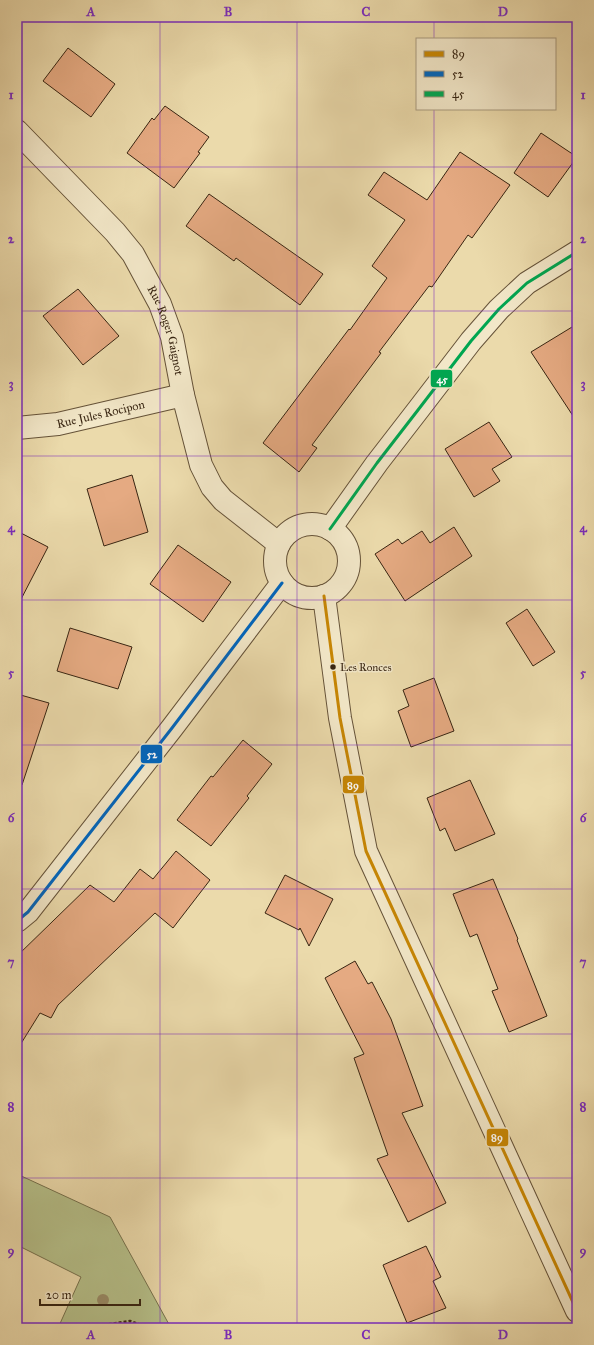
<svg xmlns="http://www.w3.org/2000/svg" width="594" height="1345" viewBox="0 0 594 1345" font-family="'IM FELL Great Primer',serif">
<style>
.green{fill:#b6c08a;stroke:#77724e}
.building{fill:#e5aa82;stroke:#382512}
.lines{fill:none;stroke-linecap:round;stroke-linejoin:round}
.street-casing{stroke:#655238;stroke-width:24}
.path{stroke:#382512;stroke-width:2.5;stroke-dasharray:3 2;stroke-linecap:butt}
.street{stroke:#f2e7c8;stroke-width:22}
.bus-1-casing{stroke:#f2e7c8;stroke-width:6}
.bus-2-casing{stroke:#f2e7c8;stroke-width:6}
.bus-3-casing{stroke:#f2e7c8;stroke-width:6}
.bus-1{stroke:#c78604;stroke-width:3}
.bus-2{stroke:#0065bd;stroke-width:3}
.bus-3{stroke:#00a651;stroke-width:3}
.tree{fill:#9a8c67}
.grid{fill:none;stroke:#7b2cbf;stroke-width:1;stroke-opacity:0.55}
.bus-dot{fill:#382512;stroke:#f2e7c8;stroke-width:1.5}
.labels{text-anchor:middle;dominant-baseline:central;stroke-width:3;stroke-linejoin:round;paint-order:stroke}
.bus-label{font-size:11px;fill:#382512;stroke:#f2e7c8;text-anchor:start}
.street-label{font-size:12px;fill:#382512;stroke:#f2e7c8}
.line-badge{stroke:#f2e7c8;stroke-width:1.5}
.badge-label{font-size:11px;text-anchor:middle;font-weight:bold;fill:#fff}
.neatline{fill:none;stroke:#7b2cbf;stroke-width:1.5}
.grid-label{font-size:13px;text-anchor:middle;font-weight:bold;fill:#7b2cbf}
</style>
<rect width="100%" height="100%" fill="#ebdaab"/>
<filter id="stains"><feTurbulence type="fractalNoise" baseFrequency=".005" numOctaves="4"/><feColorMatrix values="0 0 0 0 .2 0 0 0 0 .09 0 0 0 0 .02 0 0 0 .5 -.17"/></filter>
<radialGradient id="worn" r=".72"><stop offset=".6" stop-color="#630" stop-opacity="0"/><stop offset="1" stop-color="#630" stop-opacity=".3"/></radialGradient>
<path class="green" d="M17,1174L110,1217L171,1328H58L81,1277L17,1245Z"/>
<path class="building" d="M68,48L115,84L91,117L43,81Z
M165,106L209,137L198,152L200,153L174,188L127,153L152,118L154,120Z
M541,133L577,157L548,197L514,173Z
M460,152L510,185L472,238L468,235L432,287L429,286L379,352L381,353L312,445L317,448L299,472L263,443L349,329L350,330L387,278L372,266L405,220L368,195L384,172L427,200Z
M209,194L323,274L300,305L236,258L234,261L186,226Z
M78,289L119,336L83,365L43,316Z
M577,324V422L531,352Z
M489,422L512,457L492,469L500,481L474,497L445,449Z
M132,475L148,532L104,546L87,489Z
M454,527L472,556L405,601L375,554L398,539L402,544L422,531L430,543Z
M17,531L48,547L17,607Z
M178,545L231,582L203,622L150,584Z
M527,609L555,652L533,666L506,623Z
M70,628L132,647L118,689L57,671Z
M434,678L454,731L411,747L398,711L409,706L403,690Z
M17,694L49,703L22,785L17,784Z
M243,740L272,764L247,796L249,798L211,846L177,820L211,776L213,777Z
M470,780L495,834L455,851L445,828L440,831L427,798Z
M176,851L210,880L173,928L155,913L58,1005L51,1018L40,1013L17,1050V956L90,885L114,902L140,869L153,879Z
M285,875L333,899L309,946L300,928L299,930L265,913Z
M493,879L518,939L517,940L547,1016L509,1032L492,991L498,989L477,934L470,937L453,894Z
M355,961L368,984L372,982L391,1019L423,1106L402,1113L446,1203L408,1222L377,1159L388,1155L354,1058L364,1054L325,978Z
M426,1246L441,1277L433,1281L446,1308L407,1323L383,1265Z"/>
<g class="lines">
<defs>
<g id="street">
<path id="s1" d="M17,131L115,232L133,254L160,304L172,337L183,395L201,465L212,487L223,500L279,544"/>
<path id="s2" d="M17,428L58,424L183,395"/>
<circle cx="312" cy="561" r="37"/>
<path d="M330,529L377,463L418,410L471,341L499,309L527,283L577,252"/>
<path d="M324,596L340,718L366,851L577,1311"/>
<path d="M17,921L28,912L172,728L282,583"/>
</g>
</defs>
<use href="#street" class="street-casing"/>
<path class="path" d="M100,1328L103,1325L130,1321L149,1328"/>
<use href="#street" class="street"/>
<defs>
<path id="bus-1" d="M324,596L340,718L366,851L577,1311"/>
<path id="bus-2" d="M17,921L28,912L172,728L282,583"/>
<path id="bus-3" d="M330,529L377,463L418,410L471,341L499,309L527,283L577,252"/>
</defs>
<use href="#bus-1" class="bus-1-casing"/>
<use href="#bus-2" class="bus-2-casing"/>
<use href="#bus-3" class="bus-3-casing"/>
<use href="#bus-1" class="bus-1"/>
<use href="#bus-2" class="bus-2"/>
<use href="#bus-3" class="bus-3"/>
</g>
<circle class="tree" cx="103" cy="1300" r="6"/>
<path class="grid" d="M160,17V1328M297,17V1328M434,17V39M434,109V1328M17,167H577M17,311H577M17,456H577M17,600H577M17,745H577M17,889H577M17,1034H577M17,1178H577"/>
<circle class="bus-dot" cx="333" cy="667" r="3.5"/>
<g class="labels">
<g class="bus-label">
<text x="340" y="667">Les Ronces</text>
</g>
<g class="street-label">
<text stroke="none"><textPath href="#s1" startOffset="253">Rue Roger Gaignot</textPath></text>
<text stroke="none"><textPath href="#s2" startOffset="85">Rue Jules Rocipon</textPath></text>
</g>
</g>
<g class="line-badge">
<rect x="430" y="369" width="23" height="19" rx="4" fill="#00a651"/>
<rect x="140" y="744" width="23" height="20" rx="4" fill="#0065bd"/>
<rect x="342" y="775" width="23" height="19" rx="4" fill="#c78604"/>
<rect x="486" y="1128" width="23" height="19" rx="4" fill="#c78604"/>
</g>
<g class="badge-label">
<text x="442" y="383">45</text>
<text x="152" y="758">52</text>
<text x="353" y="789">89</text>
<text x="497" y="1141">89</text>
</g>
<rect width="594" height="1345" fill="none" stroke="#ebdaab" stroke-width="44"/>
<rect x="416" y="38" width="140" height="72" fill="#f2e7c8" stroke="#a8997f"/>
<rect x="424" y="51" width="20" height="6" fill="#c78604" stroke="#a8997f"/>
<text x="452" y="58" font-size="12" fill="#382512">89</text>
<rect x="424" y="71" width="20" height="6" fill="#0065bd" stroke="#a8997f"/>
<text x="452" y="78" font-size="12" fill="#382512">52</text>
<rect x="424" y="91" width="20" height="6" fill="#00a651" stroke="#a8997f"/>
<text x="452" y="98" font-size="12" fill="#382512">45</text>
<path d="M40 1299v6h100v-6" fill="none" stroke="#382512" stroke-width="2"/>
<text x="46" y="1299" font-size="12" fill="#382512" stroke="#f2e7c8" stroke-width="3" paint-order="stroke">20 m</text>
<rect x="22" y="22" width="550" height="1301" class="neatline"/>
<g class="grid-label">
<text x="91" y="16">A</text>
<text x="228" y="16">B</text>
<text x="366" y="16">C</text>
<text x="503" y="16">D</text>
<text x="11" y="99">1</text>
<text x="583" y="99">1</text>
<text x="11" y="243">2</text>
<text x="583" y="243">2</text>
<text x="11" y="388">3</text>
<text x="583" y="388">3</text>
<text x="11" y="532">4</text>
<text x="583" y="532">4</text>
<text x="11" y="677">5</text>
<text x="583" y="677">5</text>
<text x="11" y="822">6</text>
<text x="583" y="822">6</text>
<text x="11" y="966">7</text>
<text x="583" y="966">7</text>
<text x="11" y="1111">8</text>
<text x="583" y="1111">8</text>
<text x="11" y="1255">9</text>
<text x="583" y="1255">9</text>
<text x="91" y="1339">A</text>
<text x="228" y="1339">B</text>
<text x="366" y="1339">C</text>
<text x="503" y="1339">D</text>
</g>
<rect width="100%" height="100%" filter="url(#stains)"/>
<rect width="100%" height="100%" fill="url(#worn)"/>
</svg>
